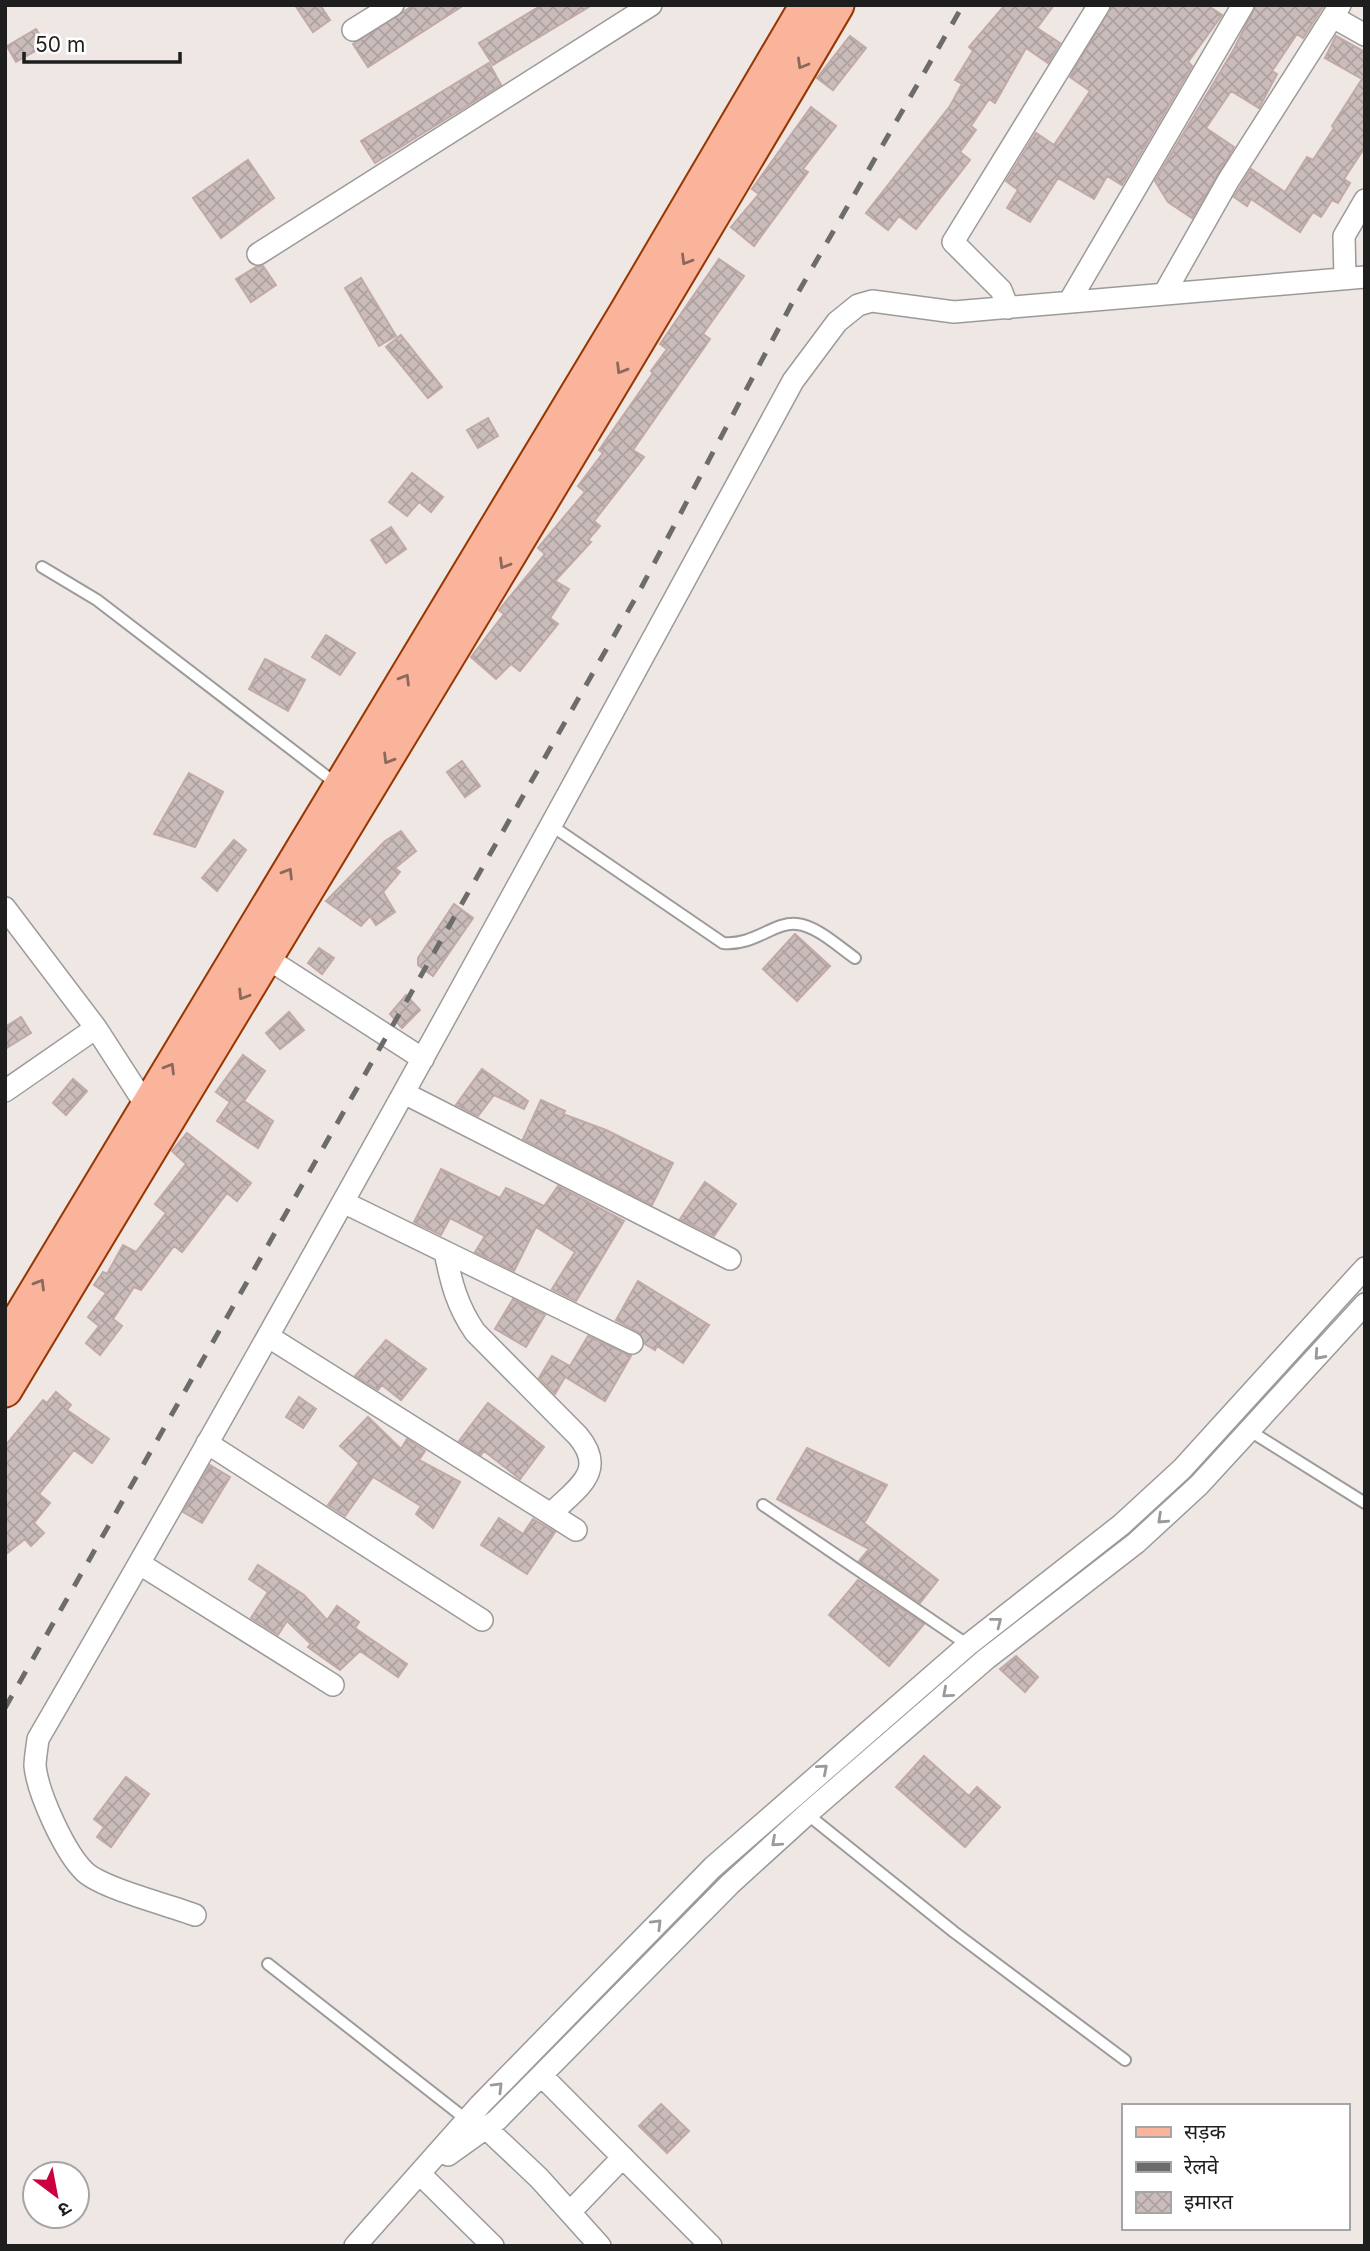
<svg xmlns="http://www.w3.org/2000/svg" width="1370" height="2251" viewBox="0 0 1370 2251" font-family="Inter,'Noto Sans Devanagari',sans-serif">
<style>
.building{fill:url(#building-cross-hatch);stroke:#c0a9a6;stroke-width:2}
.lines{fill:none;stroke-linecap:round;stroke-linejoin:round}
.lane-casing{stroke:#9b9b9b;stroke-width:14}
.street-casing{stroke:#9b9b9b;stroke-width:24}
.primary-casing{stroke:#963601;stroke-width:37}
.lane{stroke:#fff;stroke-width:10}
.street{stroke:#fff;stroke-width:21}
.primary{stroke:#fbb49c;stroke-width:33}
.rail{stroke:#6c6c6c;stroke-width:5;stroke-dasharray:14 14;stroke-linecap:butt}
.oneway{stroke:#8c695d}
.oneway2{stroke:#9a9a9a}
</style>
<defs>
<pattern id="building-cross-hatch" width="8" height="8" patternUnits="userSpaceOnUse" patternTransform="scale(1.75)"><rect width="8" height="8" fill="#cabcba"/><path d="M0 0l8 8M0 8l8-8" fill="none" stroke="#ada19f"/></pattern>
</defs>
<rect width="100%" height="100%" fill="#efe7e3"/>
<path class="building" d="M295,5H320L330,20L313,32Z
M414,5H464L368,67L353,44Z
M542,5H592L493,65L479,43Z
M1005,5H1054L1037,28L1060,43L1048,63L1026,48L995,103L989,99L971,126L976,130L960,152L970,160L916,229L899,216L888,230L866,213L950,106L962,84L955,80L973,51L969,47Z
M1112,5H1207L1222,15L1188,62L1192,66L1122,185L1107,176L1094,199L1058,178L1030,222L1007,208L1018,190L1006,181L1036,133L1054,145L1090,91L1070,77Z
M1256,5H1324L1303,38L1297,34L1272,71L1277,74L1259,108L1231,91L1206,128L1234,147L1192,218L1168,202L1155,181L1234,49Z
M36,29L46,45L16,62L7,46Z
M850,36L866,48L833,90L817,78Z
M1336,36L1365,52V147L1344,179L1350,183L1338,203L1332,200L1321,217L1313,212L1300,232L1251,199L1247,206L1234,197L1251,169L1285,192L1307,157L1313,160L1334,128L1332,126L1362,79L1325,58Z
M489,63L501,85L375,163L361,141Z
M811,107L836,126L803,169L808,172L754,246L731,227L759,194L752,189Z
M248,160L274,198L221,238L193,198Z
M719,259L744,276L703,334L710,339L633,450L644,457L594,521L600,526L588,540L591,542L555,581L569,589L550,618L558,624L520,671L511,664L496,679L471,657L504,614L499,610L545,554L538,548L585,492L578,486L603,453L599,450L653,373L651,371L667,349L660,344Z
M263,266L276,285L251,302L236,279L256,267Z
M361,278L396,336L379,346L345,288Z
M401,335L442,387L428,398L386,347Z
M488,418L498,436L478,448L467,430Z
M412,473L443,497L431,512L419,502L407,516L389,502Z
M391,527L406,549L386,563L371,540Z
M326,635L355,653L340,675L312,657Z
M265,659L305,680L288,711L249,689Z
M462,761L480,786L465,797L447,772Z
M189,773L223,792L195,847L154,834Z
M401,831L416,851L395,868L400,872L383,892L395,912L376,925L370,916L361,926L326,901L385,841Z
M234,840L246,850L217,891L202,878Z
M454,904L473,918L433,976L418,965V958Z
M795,934L830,966L797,1001L763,969Z
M319,948L334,958L322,974L308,963Z
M406,995L420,1010L402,1028L390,1014Z
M289,1012L304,1030L280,1049L266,1033Z
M21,1017L31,1033L5,1049V1027Z
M243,1055L265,1071L244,1101L273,1121L258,1148L217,1121L230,1102L216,1092Z
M482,1069L528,1101L524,1109L494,1095L478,1116L456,1105Z
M73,1079L87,1091L66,1115L53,1103Z
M541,1100L565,1111L563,1114L606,1130L673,1163L652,1205L523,1139Z
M187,1133L251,1183L237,1201L227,1193L182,1252L174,1246L141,1290L134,1287L113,1319L122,1326L100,1355L86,1343L99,1326L88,1317L106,1293L94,1285L103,1272L107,1274L123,1245L136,1252L166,1213L155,1204L186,1164L172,1151Z
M441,1169L500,1198L506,1188L544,1206L558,1186L624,1221L576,1301L552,1289L575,1252L536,1227L514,1271L475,1252L485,1236L450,1218L441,1235L414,1222Z
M705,1182L736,1204L714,1236L680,1219Z
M638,1281L709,1325L683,1363L657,1346L655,1350L645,1344L638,1332L616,1320Z
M513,1299L545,1315L526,1347L495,1329Z
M588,1336L631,1356L605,1401L565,1377L555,1394L539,1378L552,1356L570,1366Z
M386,1340L426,1369L401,1400L382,1385L378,1390L355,1376Z
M56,1392L71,1405L67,1410L109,1439L92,1463L74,1450L39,1494L50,1503L34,1523L44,1533L31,1546L25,1539L5,1555V1446L43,1400L47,1403Z
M299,1397L316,1409L303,1428L286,1417Z
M488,1403L544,1447L520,1479L484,1451L481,1455L459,1441Z
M368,1417L401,1449L407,1439L425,1451L419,1460L460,1482L433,1528L416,1514L421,1506L373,1477L345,1516L328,1505L359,1463L340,1446Z
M807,1448L887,1485L864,1523L938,1580L920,1603L859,1561L869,1549L777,1499Z
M210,1465L230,1477L202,1523L183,1512Z
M499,1518L523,1534L533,1519L555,1532L527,1574L481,1545Z
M258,1565L304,1595L327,1620L337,1606L359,1622L355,1628L407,1664L398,1677L360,1651L340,1670L308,1647L311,1644L287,1621L278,1635L251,1618L268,1592L249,1579Z
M858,1580L924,1624L889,1666L829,1615Z
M1016,1656L1038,1677L1025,1692L1000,1669Z
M924,1756L969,1796L977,1787L1000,1807L965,1847L896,1787Z
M126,1777L149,1794L111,1847L97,1837L104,1827L94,1819Z
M661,2104L689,2131L667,2153L639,2126Z"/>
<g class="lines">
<defs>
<path id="lane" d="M42,567L97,600L338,785
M552,826L723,943C754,946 775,921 797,924C817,926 839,947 855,958
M1250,1431L1365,1503
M763,1505L968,1645
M807,1814L954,1932L1125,2060
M268,1964L467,2120"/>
<path id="street" d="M1333,17L1365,35
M353,30L393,5
M258,254L651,5
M1345,278L1344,236L1365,200
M1164,294L1228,181L1340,5
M1069,302L1243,5
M1008,308L1001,290L953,242L1099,5
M5,908L96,1028L147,1107
M256,951L423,1059
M5,1091L96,1028
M404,1093L730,1259
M343,1202L632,1343
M445,1252C451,1282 457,1306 475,1332L578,1436C608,1472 576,1488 551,1514
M269,1337L576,1530
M207,1443L482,1620
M140,1564L333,1685
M195,1915C169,1905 104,1889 85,1872C65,1853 38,1794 35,1766C35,1758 37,1748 38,1739C298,1291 546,836 793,381L837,322L858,305L872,301L954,312L1365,277
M543,2077L711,2246
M486,2128L539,2178L600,2246
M448,2155L497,2120L730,1884L807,1814L986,1659L1136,1543L1199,1485L1365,1304
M421,2175L493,2246
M571,2211L623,2157
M355,2246L480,2105L713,1867L968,1645L1121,1525L1182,1469L1365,1268"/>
<path id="primary" d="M5,1343L627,311L807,5
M5,1390C282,928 564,469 837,5"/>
</defs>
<use href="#lane" class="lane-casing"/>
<use href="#street" class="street-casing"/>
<use href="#primary" class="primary-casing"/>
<use href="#lane" class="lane"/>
<use href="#street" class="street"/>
<use href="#primary" class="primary"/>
<path class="rail" d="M5,1708L640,590L791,305L963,5"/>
</g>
<defs><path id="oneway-chevron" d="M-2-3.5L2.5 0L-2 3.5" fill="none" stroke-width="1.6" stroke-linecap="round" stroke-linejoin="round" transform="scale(1.75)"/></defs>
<g class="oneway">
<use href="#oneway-chevron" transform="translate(802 64) rotate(120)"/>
<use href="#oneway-chevron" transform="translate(686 260) rotate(121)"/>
<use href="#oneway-chevron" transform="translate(621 369) rotate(121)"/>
<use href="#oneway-chevron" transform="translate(504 564) rotate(121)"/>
<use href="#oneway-chevron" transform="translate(405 679) rotate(-59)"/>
<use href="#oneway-chevron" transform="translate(388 759) rotate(121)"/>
<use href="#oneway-chevron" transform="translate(288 873) rotate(-59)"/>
<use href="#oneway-chevron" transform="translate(243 995) rotate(122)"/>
<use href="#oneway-chevron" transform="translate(170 1068) rotate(-59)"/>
<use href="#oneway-chevron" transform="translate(40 1284) rotate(-59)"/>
</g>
<g class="oneway2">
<use href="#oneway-chevron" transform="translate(1319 1355) rotate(132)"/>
<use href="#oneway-chevron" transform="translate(1162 1519) rotate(137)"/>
<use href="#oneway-chevron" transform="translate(997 1622) rotate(-38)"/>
<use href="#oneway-chevron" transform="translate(947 1693) rotate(139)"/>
<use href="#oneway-chevron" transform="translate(823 1769) rotate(-41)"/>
<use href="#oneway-chevron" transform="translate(776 1842) rotate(138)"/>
<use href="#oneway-chevron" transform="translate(657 1924) rotate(-45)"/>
<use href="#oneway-chevron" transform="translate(498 2087) rotate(-45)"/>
</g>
<rect width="1370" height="2251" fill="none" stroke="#1e1e1e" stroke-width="14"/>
<rect x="1122" y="2104" width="228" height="126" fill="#ffffff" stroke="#a5a5a5" stroke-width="2"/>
<rect x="1136" y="2127" width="35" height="10" fill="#fbb49c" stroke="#a5a5a5" stroke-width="2"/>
<text x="1184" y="2139" font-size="21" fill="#1e1e1e">सड़क</text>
<rect x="1136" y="2162" width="35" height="10" fill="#6c6c6c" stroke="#a5a5a5" stroke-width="2"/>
<text x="1184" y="2174" font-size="21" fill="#1e1e1e">रेलवे</text>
<rect x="1136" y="2192" width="35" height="21" fill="url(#building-cross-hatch)" stroke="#a5a5a5" stroke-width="2"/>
<text x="1184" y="2209" font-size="21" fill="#1e1e1e">इमारत</text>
<g transform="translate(56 2195) rotate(148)"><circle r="33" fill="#ffffff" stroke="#a5a5a5" stroke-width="2"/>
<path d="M0-5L12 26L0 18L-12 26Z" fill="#ca0140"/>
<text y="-10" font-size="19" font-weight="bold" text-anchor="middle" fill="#1e1e1e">उ</text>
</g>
<path d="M24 52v10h156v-10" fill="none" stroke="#1e1e1e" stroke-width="3.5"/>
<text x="35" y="52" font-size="21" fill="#1e1e1e" stroke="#ffffff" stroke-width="5" paint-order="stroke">50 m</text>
</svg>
